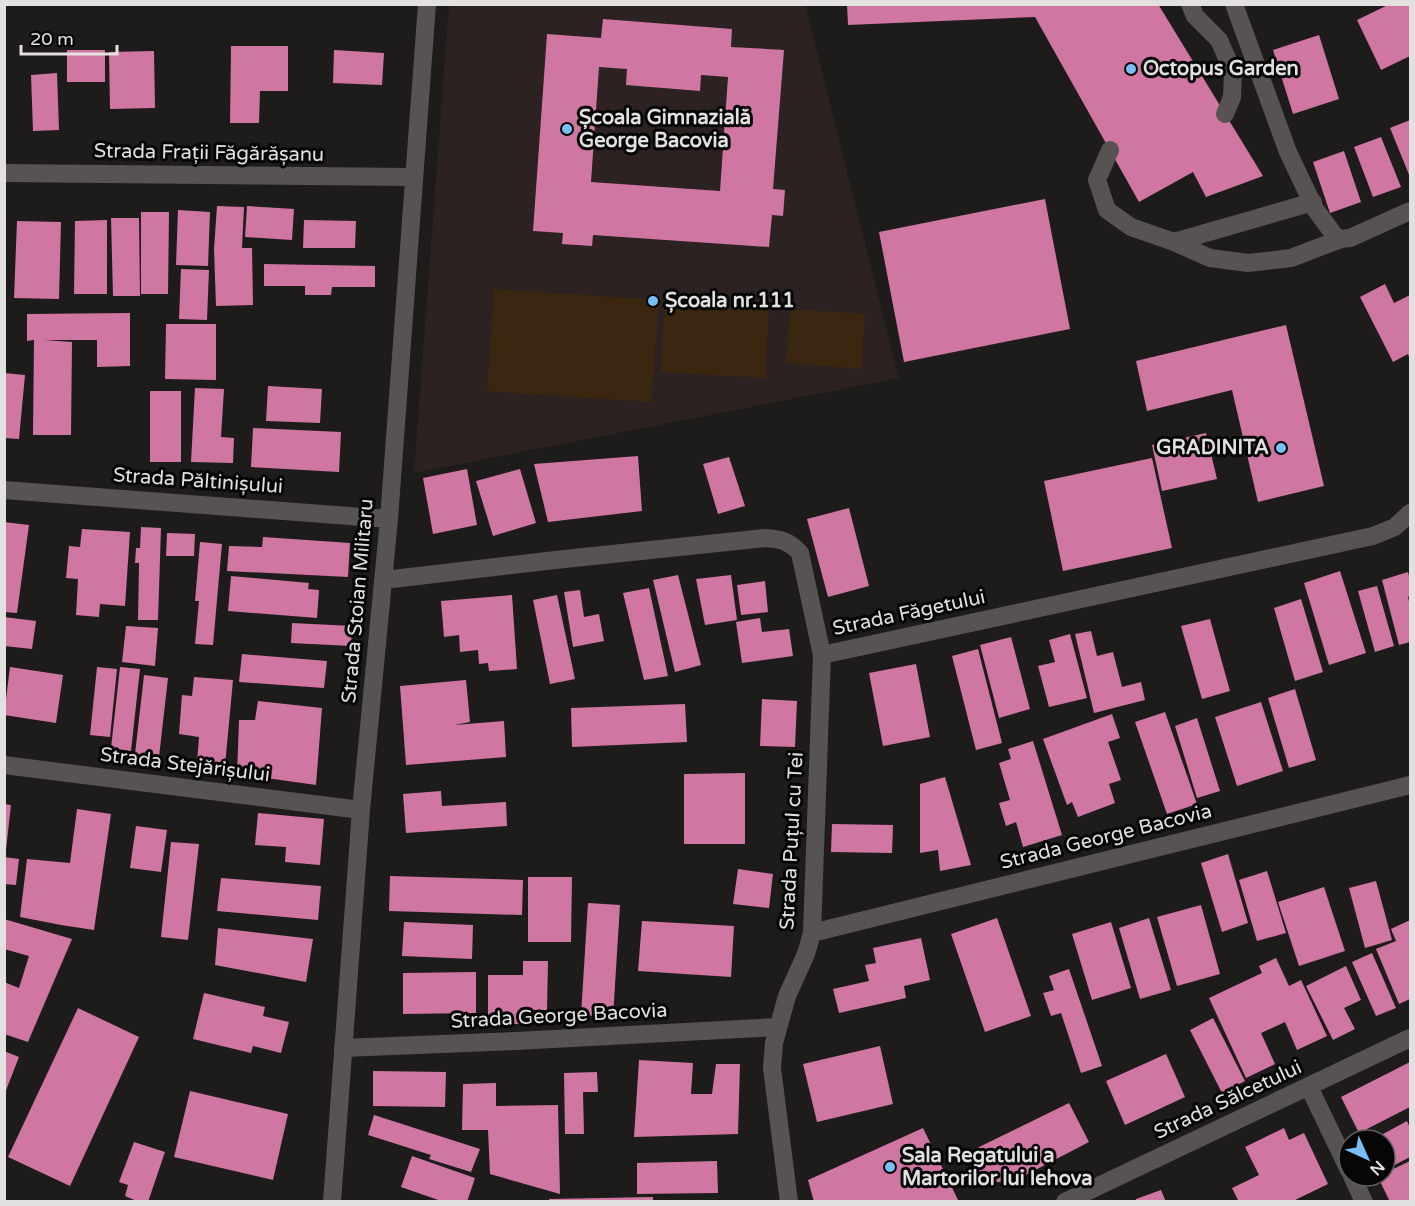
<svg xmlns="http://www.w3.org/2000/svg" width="1415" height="1206" viewBox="0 0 1415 1206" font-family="'Varela Round',sans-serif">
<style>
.built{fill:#2c2222}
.green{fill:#3b270f}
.building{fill:#d076a3;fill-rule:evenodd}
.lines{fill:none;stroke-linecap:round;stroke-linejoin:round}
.minor{stroke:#585353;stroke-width:18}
.poi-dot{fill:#78bff7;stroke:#070606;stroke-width:2}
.labels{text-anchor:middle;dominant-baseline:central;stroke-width:6;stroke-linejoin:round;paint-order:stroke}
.poi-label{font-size:20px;font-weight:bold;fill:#e3e0e0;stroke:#070606;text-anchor:start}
.street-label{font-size:20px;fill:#e3e0e0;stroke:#070606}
</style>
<rect width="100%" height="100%" fill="#1e1b1b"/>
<path class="built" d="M449,5H805L899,378L414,473Z"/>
<path class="green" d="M494,289L659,300L651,402L487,391Z
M665,302L769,308L765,378L661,372Z
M790,309L865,314L861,369L786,363Z"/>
<path class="building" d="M847,4H1158L1263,176L1206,197L1193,172L1139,202L1035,17L848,25Z
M1390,4H1410V56L1381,70L1357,20Z
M603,19L732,29L731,47L784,50L773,189L785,190L783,216L772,215L769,247L593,235L592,246L562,244L563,233L533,231L547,34L601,38ZM599,67L627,69L626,85L700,91L701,75L728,77L720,191L591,182Z
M1319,35L1339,99L1293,114L1273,50Z
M231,46H288V91H260L259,123H230Z
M67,50H105V82H67Z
M334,50L384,53L382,85L333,83Z
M154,51L155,108L110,109L109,52Z
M57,73L59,130L33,131L31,75Z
M1410,120V177L1390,128Z
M1381,137L1401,187L1373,197L1354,147Z
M1344,151L1361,202L1330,213L1313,162Z
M1045,199L1070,329L904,362L879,232Z
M217,206L244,207L242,248H252L253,305L216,306L214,249Z
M247,206L294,209L292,240L245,237Z
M178,210L210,212L208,266L176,265Z
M141,212H169L168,294H141Z
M111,218H139L140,296H113Z
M107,220V294H74L75,221Z
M304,220L356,221L355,248H303Z
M17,221L61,222L59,299L14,298Z
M264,264L375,266V287H332L331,295H305V286H264Z
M181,269L209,270L207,320L179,319Z
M1385,284L1394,303L1410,295V360L1408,354L1393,362L1360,297Z
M130,313V366L97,367V340H44L72,342L71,435H33L34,340L27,341V314Z
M166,324H216V380L165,379Z
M1286,325L1324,486L1258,502L1232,390L1147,411L1136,361Z
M4,373L25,375L19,439L4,438Z
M268,386L322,389L320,423L266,421Z
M195,388L224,389L221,437L234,438L233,463L191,462Z
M150,391H181V462H150Z
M253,428L341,432L339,472L251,467Z
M1206,433L1217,479L1162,491L1152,445Z
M638,456L642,511L548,522L534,464Z
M729,457L745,506L718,514L703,464Z
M1152,458L1172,548L1063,571L1044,481Z
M467,469L477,525L433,534L423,478Z
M520,469L536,523L493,536L476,481Z
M849,508L869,586L828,597L807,519Z
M4,522L29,525L17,613L4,612Z
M141,527L161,528L158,620H138L139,563H135L136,548H140Z
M82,529L130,532L125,606L100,604L99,617L76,615L78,579L66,578L69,546L80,547Z
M167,533L195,534L194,556H166Z
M263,537L350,543L348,577L227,571L229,546L262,547Z
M200,542L222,544L213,645L195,644L199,601H195Z
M1340,571L1366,653L1329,665L1304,583Z
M1408,572L1410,580V596L1408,597L1410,606V642L1399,645L1382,580Z
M678,575L701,665L675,672L653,580Z
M731,575L737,620L705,625L696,579Z
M231,576L309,583L308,589L319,590L317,618L228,611Z
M765,581L768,612L741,615L737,585Z
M1377,586L1394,646L1375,652L1358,591Z
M649,588L668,676L644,680L623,593Z
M580,590L584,617L599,614L604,641L573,647L564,592Z
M512,595L517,669L489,671L488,663L479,664L478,650L460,652L459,635L444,637L441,601Z
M557,595L575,679L550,684L533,600Z
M1301,599L1323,672L1295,681L1274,608Z
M4,617L36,621L32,649L4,646Z
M760,618L762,632L789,629L793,656L742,663L736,622Z
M1210,619L1230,691L1202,699L1181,626Z
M292,623L352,626L351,646L291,643Z
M126,626L158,628L155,666L122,662Z
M1091,631L1097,656L1113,652L1122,687L1141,682L1145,700L1094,713L1075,634Z
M1070,634L1087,698L1049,707L1038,666L1055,662L1049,640Z
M1011,637L1030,709L999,718L980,645Z
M978,649L1002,743L976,750L952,656Z
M242,654L327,661L324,688L239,682Z
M916,664L930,737L883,746L869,673Z
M10,667L63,675L56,723L4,715Z
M97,667L117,669L110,737L90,735Z
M120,667L140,669L131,751L111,748Z
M144,675L168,678L159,757L135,754Z
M194,677L233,680L225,766L197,763L199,737L179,734L182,695L192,696Z
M466,680L470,722L454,725L504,721L506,757L406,765L400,686Z
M1295,689L1316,760L1289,768L1268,698Z
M762,699L797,701L795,747L760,746Z
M258,701L322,708L316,785L237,774L239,720H255Z
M1261,702L1283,771L1237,786L1215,717Z
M685,704L687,742L572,747L571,708Z
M1165,712L1197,804L1167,814L1135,722Z
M1112,714L1120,738L1108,742L1121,780L1109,784L1115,803L1078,817L1072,802L1067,805L1043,739Z
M1197,718L1220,791L1197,798L1175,726Z
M1033,741L1062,835L1023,847L1016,822L1006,826L999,803L1010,800L999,763L1011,759L1008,749Z
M745,773V844H684V774Z
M945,777L971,865L940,871L938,850L920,853V784Z
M441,791L442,806L506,802L507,826L406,833L403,794Z
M4,804L11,805L6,850H4Z
M77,809L111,814L94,930L61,925L20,917L27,859L70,863Z
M258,813L324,819L320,865L285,862L286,847L255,845Z
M832,824L893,825L892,853L831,852Z
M136,826L167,830L161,872L130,868Z
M171,842L199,844L188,940L161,937Z
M1228,854L1248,923L1222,932L1201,863Z
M4,857L19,859L16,885L4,884Z
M738,869L773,874L769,908L733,904Z
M1267,871L1286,933L1257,941L1239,880Z
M390,876L523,880L522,915L389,911Z
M528,877H572L571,942H528Z
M221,878L321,886L318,920L217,911Z
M1376,881L1392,940L1365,948L1349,888Z
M1324,887L1345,951L1299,966L1278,902Z
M588,903L620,905L613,1017L581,1015Z
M1201,905L1220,974L1177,986L1157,917Z
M997,918L1031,1016L985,1032L951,934Z
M1149,918L1171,990L1140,999L1119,928Z
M4,919L72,939L28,1042L4,1034V982L19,988L29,956L4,949Z
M1410,920V999L1399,1004L1376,949L1396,941L1391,929Z
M642,921L734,926L731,977L638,971Z
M404,922L473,925L472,959L402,956Z
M1111,922L1131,988L1092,1000L1072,934Z
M218,928L313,939L306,982L215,965Z
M921,938L930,980L904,986L906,998L839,1013L833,989L869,981L865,965L876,963L873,948Z
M1372,953L1396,1008L1376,1016L1352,962Z
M1276,958L1289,986L1301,980L1327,1036L1297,1050L1285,1022L1261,1033L1275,1064L1246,1078L1209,998L1262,973L1259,966Z
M523,961H548L547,1010H520V1024H488V975H523Z
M1346,966L1361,1000L1344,1008L1355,1029L1333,1040L1306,986Z
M1069,969L1102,1066L1081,1073L1061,1013L1051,1016L1043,993L1054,990L1049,976Z
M476,972V1013L403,1014V973Z
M204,993L265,1007L263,1016L289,1022L281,1053L253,1046L251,1053L193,1039Z
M78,1008L139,1037L70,1186L8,1157Z
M1213,1018L1245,1081L1222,1093L1190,1030Z
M880,1046L893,1104L817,1122L803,1064Z
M4,1051L19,1057L5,1093H4Z
M1166,1054L1185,1097L1125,1125L1106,1081Z
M639,1060L693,1063L691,1094H712L716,1064H740L738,1134L634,1137Z
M1410,1062V1107L1359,1133L1341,1097Z
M373,1071L446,1072L445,1107L373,1106Z
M597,1072L598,1092H583L584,1134H565L564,1073Z
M496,1083V1106L558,1105L560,1194L490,1174L488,1130H462L463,1084Z
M190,1091L288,1114L273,1180L174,1157Z
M1069,1103L1089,1142L1014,1181L984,1183L971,1151Z
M374,1115L480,1149L471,1172L429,1159L431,1155L368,1135Z
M1407,1121L1410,1128V1157L1385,1170V1140H1372Z
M923,1128L959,1202H814L808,1180Z
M1284,1128L1289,1140L1304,1133L1328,1184L1291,1202H1239L1232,1188L1259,1175L1245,1147Z
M134,1142L165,1152L148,1202H139L125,1196L128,1185L119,1182Z
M412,1156L475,1178L467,1202H444L401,1187Z
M717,1161L718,1193L637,1194V1163Z
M1410,1161V1202H1390L1378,1177L1385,1176V1173Z
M1161,1190L1166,1202H1136V1199Z
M653,1197V1202H549V1199Z"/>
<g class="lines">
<path class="minor" d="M1190,4L1195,16L1219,40L1233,72L1232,97L1225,114
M1234,4L1288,152L1315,209L1335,236L1341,239L1350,238L1410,211
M1110,150L1097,180L1107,210L1131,227L1174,242
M4,173L413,177
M1313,202L1174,242L1210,258L1248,263L1291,258L1341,239
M4,490L389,519
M384,580L555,560L765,538C781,539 789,541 800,553L822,655L812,933L806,954L787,996L774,1043L772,1068L789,1202
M822,655L1373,536L1395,527L1410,513
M4,765L361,810
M812,933L1410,785
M343,1048L516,1041L778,1027
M1309,1087L1349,1170
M1352,1176L1364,1202
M332,1202L361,810L389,519L427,4
M1065,1202L1410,1038"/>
</g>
<g class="poi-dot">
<circle cx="1131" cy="69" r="6"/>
<circle cx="567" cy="129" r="6"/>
<circle cx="653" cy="301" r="6"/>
<circle cx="1281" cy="448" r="6"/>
<circle cx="890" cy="1167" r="6"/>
</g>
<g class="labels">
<g class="poi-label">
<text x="1143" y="69">Octopus Garden</text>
<text x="579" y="118">Școala Gimnazială<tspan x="579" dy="23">George Bacovia</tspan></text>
<text x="665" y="301">Școala nr.111</text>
<text x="1269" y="448" text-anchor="end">GRADINITA</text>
<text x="902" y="1156">Sala Regatului a<tspan x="902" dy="23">Martorilor lui Iehova</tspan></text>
</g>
<g class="street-label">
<text transform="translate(209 153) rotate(1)">Strada Frații Făgărășanu</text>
<text transform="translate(198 481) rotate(4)">Strada Păltinișului</text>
<text transform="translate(358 601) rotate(-85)">Strada Stoian Militaru</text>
<text transform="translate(909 613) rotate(-12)">Strada Făgetului</text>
<text transform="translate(185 765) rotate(7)">Strada Stejărișului</text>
<text transform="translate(1106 837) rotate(-14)">Strada George Bacovia</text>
<text transform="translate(792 841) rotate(-87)">Strada Puțul cu Tei</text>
<text transform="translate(559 1016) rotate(-3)">Strada George Bacovia</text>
<text transform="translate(1228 1100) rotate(-25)">Strada Sălcetului</text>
</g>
</g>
<rect width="1415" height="1206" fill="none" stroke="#e3e0e0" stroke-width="12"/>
<g transform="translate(1367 1158) rotate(135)"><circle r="28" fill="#070606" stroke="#5f5d5d" stroke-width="1.5"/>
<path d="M0-4.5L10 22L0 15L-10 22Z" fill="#78bff7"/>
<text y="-9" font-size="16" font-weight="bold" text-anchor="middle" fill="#e3e0e0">N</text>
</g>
<path d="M21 45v9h96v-9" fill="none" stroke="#e3e0e0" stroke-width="3"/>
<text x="30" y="45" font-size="18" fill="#e3e0e0" stroke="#070606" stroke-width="4.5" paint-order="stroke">20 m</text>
</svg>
